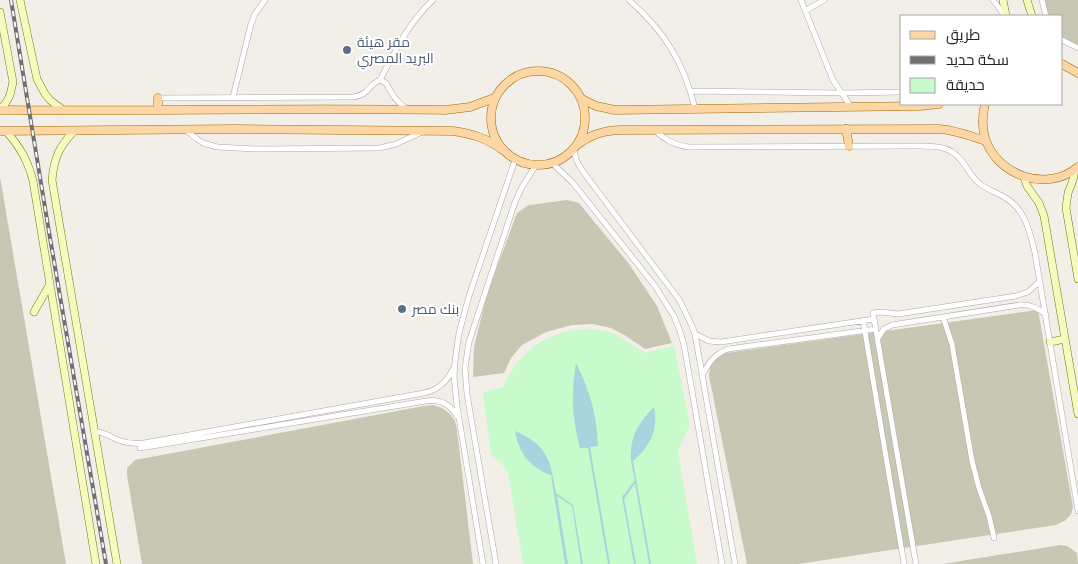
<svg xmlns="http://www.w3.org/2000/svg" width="1078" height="564" viewBox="0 0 1078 564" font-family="Karla,Cairo,sans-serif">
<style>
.construction{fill:#c7c7b4}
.park{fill:#c8facc}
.water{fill:#aad3df}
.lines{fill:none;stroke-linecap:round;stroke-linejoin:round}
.street-casing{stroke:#a9a9a9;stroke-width:6}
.secondary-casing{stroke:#707d05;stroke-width:8}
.primary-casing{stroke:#a06b00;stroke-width:9}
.street{stroke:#fff;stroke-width:5}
.secondary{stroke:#f7fabf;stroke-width:7}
.primary{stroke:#fcd6a4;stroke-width:8}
.rail-casing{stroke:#707070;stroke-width:4}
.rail{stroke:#fff;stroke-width:2;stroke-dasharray:5.5;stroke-linecap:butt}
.service-dot{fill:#5c6f8a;stroke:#fff;stroke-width:2}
.labels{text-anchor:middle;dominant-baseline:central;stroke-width:4;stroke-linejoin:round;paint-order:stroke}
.service-label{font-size:14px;fill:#4e5e75;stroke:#fff;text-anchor:start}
</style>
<rect width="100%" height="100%" fill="#f2efe9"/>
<path class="construction" d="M1040,0H1078V49L1062,37V16H1048Z
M0,177L66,564H0Z
M567,200L579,203L629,264L657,306L672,343L645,349L626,336L611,328L593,324L572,325L546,332L522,345L511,358L504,373L473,377L474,347L487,294L517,213L529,205Z
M1038,310L1073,507L1071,514L1066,520L1056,525L798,564H747L709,376L710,369L712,363L717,357L726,353Z
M433,405L442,408L450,414L455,421L457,430L473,564H142L127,475V468L135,460L424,406Z
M1060,545L1067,546L1077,553L1078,564H943Z"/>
<path class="park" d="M586,329L600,330L613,333L646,353L674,346L690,424L678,451L697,564H523L508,473L502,464L491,455L483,392L503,387C519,351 547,331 586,329Z"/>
<path class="water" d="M576,363C590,391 597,415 598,446L590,447L610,564H608L588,448H580C572,417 571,395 576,363Z
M654,407C659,429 650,447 633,461L651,564H649L635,483L624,499L636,564H634L622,497L635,480C633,471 630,461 631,452C631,434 642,419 654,407Z
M515,431C548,445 550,460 556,493L573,505L583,564H581L572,506L557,496L568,564H565L551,475C529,467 519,453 515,431Z"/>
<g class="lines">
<defs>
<path id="street" d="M629,0C665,32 683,61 695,108
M801,0L833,80L851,107
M993,0L1005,16
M1042,0L1046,16
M805,11L824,0
M1062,40L1078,48
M380,80C395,51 409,22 433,0
M691,91L841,93L902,92
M233,97L251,24L255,14L265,0
M158,98L353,97C370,95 367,85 380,80L386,83C392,94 396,102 407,109
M186,130L197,139L203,143L217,147L258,149L380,148L396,144L422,132
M655,130C664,140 674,145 688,147L911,146C929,146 949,144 961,160C968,168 971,177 980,184C988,190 996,192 1004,197C1025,208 1030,232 1035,253L1078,511
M574,149C574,158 579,165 584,173L680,301L692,326L695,334L702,374L735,564
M552,163L573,183L655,286L674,316L680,331L684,345L722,564
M943,317L952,344L972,461L979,488L989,516L994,538
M863,320L904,564
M695,334L709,341L721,342L874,319
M878,338L884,329L892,325L1019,305C1030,304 1038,308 1046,315
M703,374C709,362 715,354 728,349L876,329
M94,432C104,431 110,437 118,440C126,443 135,444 144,443L424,393C438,390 447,382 453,369
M140,448L426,401C439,399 450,404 457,416
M483,564L457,406L454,376L455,361L459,333L469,296L515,160
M496,564L467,394L465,368L469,342L515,202L522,187L536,165
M916,564L873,313L881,312L898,314L1016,296L1028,292L1040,281"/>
<path id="secondary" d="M20,0L37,79L45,94L50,100L63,110
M1003,0L1006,16
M1027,0L1032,16
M0,12L13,82L10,95L7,101L0,110
M6,131C20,147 28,161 33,181L96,564
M74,131C59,147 54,158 52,180L117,564
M1075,170L1073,180L1068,193L1066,208L1078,279
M1024,177L1027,186L1039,203L1044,216L1078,414
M34,312L50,284
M1050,342L1065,339"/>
<path id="primary" d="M1062,64L1078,73
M491 118a47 47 0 1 1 94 0a47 47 0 1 1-94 0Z
M582,99L596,106L615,110L920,106L939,104
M985,104C982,116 982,127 985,138C997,176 1047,193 1078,167
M0,110C148,111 296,108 445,110L470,107L494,98
M158,110V98
M846,129L849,146
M0,131L237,129L453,131C473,134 486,138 503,150
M576,146C589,135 604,130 622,130L939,129C956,130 970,136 986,141"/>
</defs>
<use href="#street" class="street-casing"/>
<use href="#secondary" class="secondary-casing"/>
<use href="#primary" class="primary-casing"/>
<use href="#street" class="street"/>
<use href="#secondary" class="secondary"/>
<use href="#primary" class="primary"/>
<defs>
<path id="rail" d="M11,0L49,232L106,564"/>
</defs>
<use href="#rail" class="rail-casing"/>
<use href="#rail" class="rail"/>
</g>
<g class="service-dot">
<circle cx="347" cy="50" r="5"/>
<circle cx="402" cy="309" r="5"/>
</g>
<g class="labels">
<g class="service-label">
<text x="357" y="42">مقر هيئة<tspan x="357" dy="16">البريد المصري</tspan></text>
<text x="412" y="309">بنك مصر</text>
</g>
</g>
<rect x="900" y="15" width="162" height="90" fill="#ffffff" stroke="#a7a7a7"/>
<rect x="910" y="31" width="25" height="8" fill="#fcd6a4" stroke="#a7a7a7"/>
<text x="946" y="40" font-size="15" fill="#222222">طريق</text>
<rect x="910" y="56" width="25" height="8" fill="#707070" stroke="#a7a7a7"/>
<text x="946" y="65" font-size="15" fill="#222222">سكة حديد</text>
<rect x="910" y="78" width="25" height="15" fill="#c8facc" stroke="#a7a7a7"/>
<text x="946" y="90" font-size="15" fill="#222222">حديقة</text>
</svg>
